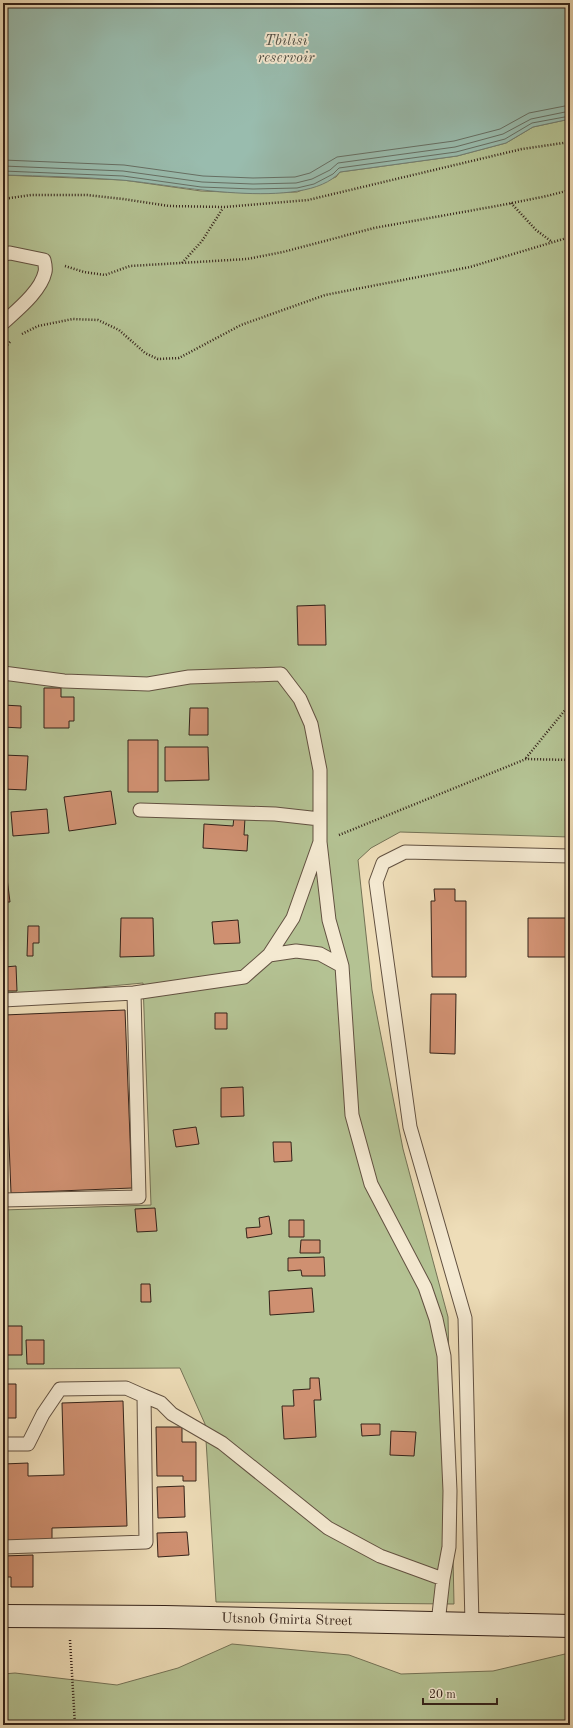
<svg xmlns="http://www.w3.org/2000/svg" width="573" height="1728" viewBox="0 0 573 1728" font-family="'Old Standard TT',serif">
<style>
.green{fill:#b4c293;stroke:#747256}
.water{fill:#99bcae;stroke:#717e72}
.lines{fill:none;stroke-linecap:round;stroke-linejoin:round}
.shore{stroke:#666f64;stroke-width:1}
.building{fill:#cf9071;stroke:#342219}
.service-casing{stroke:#625141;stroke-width:15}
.secondary-casing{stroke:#342219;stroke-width:24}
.path{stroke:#342219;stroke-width:2.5;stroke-dasharray:1 2;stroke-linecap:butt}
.service{stroke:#f4e9d1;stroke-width:13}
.secondary{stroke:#f4e9d1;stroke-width:22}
.labels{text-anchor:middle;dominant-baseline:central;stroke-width:4;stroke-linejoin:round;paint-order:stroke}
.street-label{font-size:14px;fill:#342219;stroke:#f4e9d1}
.water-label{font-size:15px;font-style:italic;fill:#525046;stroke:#f4e9d1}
</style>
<rect width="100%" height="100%" fill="#eeddb8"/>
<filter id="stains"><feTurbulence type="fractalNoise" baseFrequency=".005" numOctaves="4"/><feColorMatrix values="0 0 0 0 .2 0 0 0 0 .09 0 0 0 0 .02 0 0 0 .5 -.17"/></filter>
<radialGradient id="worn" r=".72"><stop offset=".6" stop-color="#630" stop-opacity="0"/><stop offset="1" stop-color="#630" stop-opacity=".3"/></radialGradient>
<path class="green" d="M570,119V837L400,832L371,848L358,860L372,990L403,1149L448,1317L454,1604L216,1602L205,1424L180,1368L3,1369V1210L151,1205L143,983L3,996V175L123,180L201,191L253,193L297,192L336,177L340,172L457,156L506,143L533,127Z
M232,1644L349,1655L401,1674L493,1671L565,1654H570V1725H3V1674L15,1673L117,1685L178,1668Z"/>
<path class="water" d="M3,3H570V119L533,127L506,143L457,156L340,172C304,213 171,184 121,180C82,177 42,176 3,175Z"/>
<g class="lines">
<path class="shore" d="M3,160L124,165L203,176L253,178L295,177L310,173L337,157L454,141L500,129L529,113L570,105
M3,166L123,171L202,182L253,184L296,183L312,179L330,170L338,163L455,147L503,134L531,119L570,111
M3,171L123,176L201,187L253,189L297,188L314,184L333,174L339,168L456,152L505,139L532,123L570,116"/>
</g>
<path class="building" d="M325,605L326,645H298L297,606Z
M44,688H61V697H74V721H69V728H44Z
M3,705L21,706V728L3,727Z
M190,708H208V735H189Z
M128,740H158V792H128Z
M165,747H208L209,780L165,781Z
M3,755L28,756L26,790L3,789Z
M111,791L116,824L69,831L64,797Z
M47,809L49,833L13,836L11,812Z
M234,817L245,818L244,835H248L247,851L203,848L204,824L233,826Z
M6,870L10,902H3V871Z
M434,889H455V901H466V977H432L431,901H435Z
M121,918H153L154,956L120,957Z
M528,918H570V957H528Z
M238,920L240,943L214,944L212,922Z
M28,926H39V943H33V956H27Z
M16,966L17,991H6L5,967Z
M431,994H456L455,1054L430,1053Z
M125,1010L132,1188L11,1193L4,1015Z
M215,1013H227V1029H215Z
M243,1087L244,1116L221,1117V1088Z
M196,1127L199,1144L176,1147L173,1130Z
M273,1142H291L292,1161L274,1162Z
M155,1208L157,1231L137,1232L135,1209Z
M269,1216L272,1234L247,1238L246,1228L260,1227L259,1218Z
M289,1220H304V1237H289Z
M301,1240H320V1253H300Z
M324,1257L325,1276H302L301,1270L288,1271V1258Z
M141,1284H150L151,1302H141Z
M312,1288L314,1312L270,1315L269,1291Z
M3,1326H22V1355H3Z
M26,1340H44V1364H27Z
M310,1378H319L321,1400H314L316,1437L284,1439L282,1406H294L293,1390L310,1389Z
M3,1384H16V1418H3Z
M123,1401L127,1526L52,1528V1541L3,1542V1464L28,1463V1476L64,1475L62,1403Z
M361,1424H380V1435L362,1436Z
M156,1427H182V1442H196V1481H183V1476H157Z
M391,1431L416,1432L414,1456L390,1455Z
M184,1486L185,1517L158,1518L157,1487Z
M187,1532L189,1555L158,1557L157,1533Z
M33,1555V1587H11V1577H3V1556Z"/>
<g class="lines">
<defs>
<path id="service" d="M3,254L10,253L44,260C45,264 46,268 45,272C41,291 17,310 3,323
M3,673L64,681L148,684L189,677L281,674L300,699L311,724L320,770V842L293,918L269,955L244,977L134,993
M140,810L275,814L320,819
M320,842L329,920L342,966L352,1115L371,1184L425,1287L436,1319L444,1356L450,1491L449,1547L443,1579L438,1623
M269,955L296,951L320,954L342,966
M3,1000L134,993L139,1197L3,1200
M144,1396L161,1403L172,1414L222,1443L328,1528L380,1556L443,1579
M3,1444H28L43,1414L60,1389L126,1388L144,1396L146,1542L3,1547
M472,1624L465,1318L410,1127L376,882L383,863L405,852L570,856"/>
<g id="secondary">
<path id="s1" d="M3,1616L165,1617L570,1626"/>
</g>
</defs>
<use href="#service" class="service-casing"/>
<use href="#secondary" class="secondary-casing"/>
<path class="path" d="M3,199L31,195H87L123,199L169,206L224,207L308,200L522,149L570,142
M511,203L536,230L552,242
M182,263L202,241L223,208
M65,266L84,272L105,275L130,266L247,259L283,252L374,228L502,205L547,196L570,190
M22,334L38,326L73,319L98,320L119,330L145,353L158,359L179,358L241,325L325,295L470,267L570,237
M3,349L11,341
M526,758L570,704
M339,835L526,759L570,760
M70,1640L75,1725"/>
<use href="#service" class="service"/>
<use href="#secondary" class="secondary"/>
</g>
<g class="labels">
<g class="street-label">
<text stroke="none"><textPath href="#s1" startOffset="284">Utsnob Gmirta Street</textPath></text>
</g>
<g class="water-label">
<text x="286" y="41">Tbilisi<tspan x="286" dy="17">reservoir</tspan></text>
</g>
</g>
<rect width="573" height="1728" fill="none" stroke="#eeddb8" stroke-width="16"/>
<rect x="4" y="4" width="565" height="1720" fill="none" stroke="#342219" stroke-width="2"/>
<rect x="8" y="8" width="557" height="1712" fill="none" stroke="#342219"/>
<path d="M423 1698v6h74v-6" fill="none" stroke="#342219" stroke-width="2"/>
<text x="429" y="1698" font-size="12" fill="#342219" stroke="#f4e9d1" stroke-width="3" paint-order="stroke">20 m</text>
<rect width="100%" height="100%" filter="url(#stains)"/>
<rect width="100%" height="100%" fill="url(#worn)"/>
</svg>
